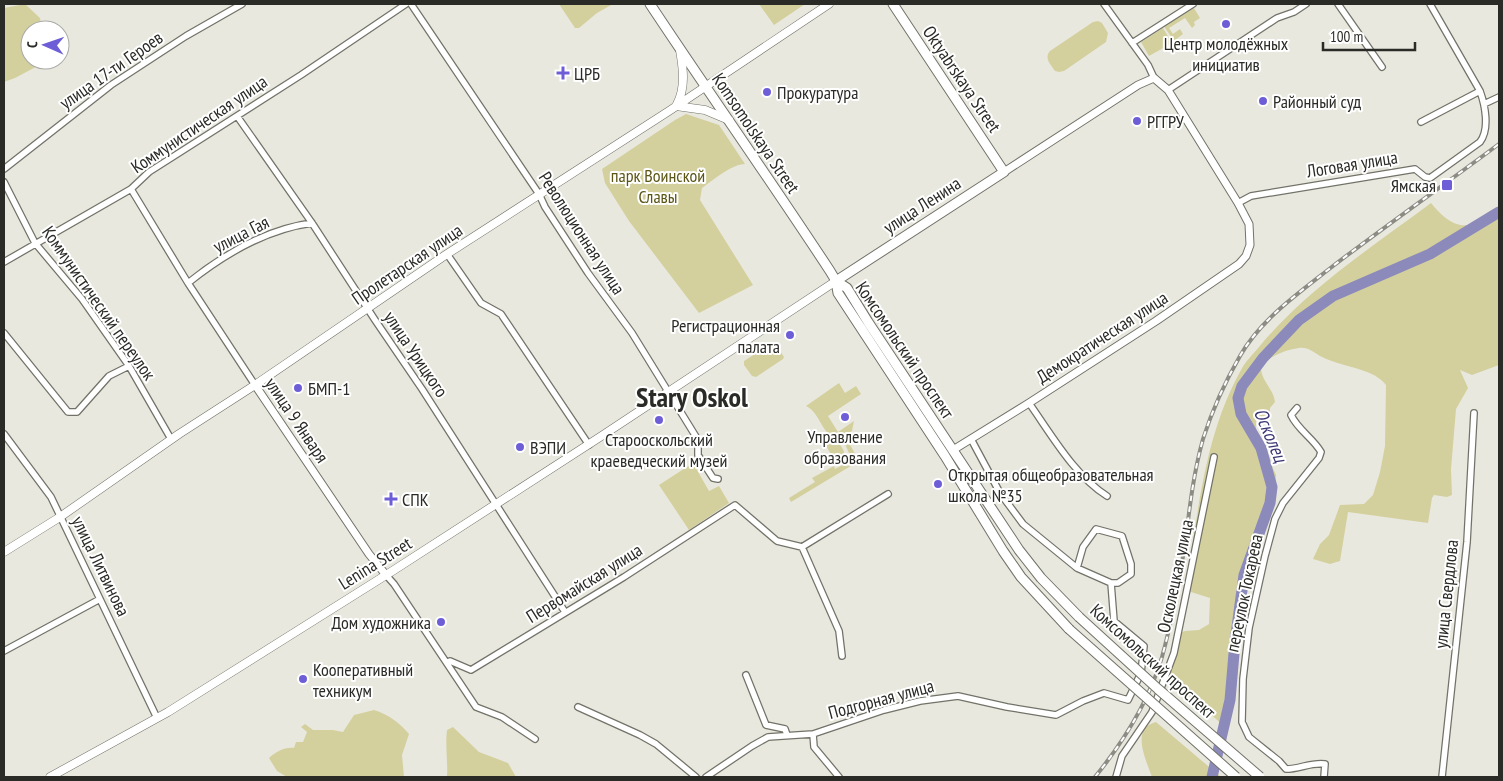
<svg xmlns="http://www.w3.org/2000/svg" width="1503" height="781" viewBox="0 0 1503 781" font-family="'PT Sans Narrow',sans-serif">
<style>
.green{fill:#d3d09e}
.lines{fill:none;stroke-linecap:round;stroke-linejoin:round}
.river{stroke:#8b8abb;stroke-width:11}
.minor-casing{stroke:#727269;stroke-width:8}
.tertiary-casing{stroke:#727269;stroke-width:9}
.secondary-casing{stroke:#727269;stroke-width:9}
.primary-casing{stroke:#727269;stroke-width:11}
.minor{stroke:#fff;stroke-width:5.5}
.tertiary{stroke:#fff;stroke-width:7}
.secondary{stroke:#fff;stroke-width:8}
.primary{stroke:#fff;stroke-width:9}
.rail-casing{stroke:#8c8c85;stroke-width:4}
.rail{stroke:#fff;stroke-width:2;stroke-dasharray:5.5;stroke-linecap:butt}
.primary-bridge-casing{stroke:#727269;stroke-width:11;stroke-linecap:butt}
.primary-bridge{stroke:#fff;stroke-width:9}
.poi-dot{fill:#6d5ed8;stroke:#fff;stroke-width:2}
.labels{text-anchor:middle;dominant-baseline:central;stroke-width:4;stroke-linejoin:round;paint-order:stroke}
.poi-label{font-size:18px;fill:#2a2a26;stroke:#fff;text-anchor:start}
.street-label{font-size:18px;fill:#2a2a26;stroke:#fff}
.park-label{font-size:18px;fill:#5b5616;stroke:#fff}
.water-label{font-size:19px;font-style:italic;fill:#3d3775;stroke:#fff}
.town-label{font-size:28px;font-weight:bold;fill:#2a2a26;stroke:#fff}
</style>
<rect width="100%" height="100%" fill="#e9e8de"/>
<path class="green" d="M25,4L40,18L42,30H30V60H46L47,61L15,78L4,82V8Z
M559,4H613L597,13L579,28H575Z
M759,4H805L774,25Z
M1192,5L1200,18L1194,22L1195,25L1192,28L1185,18L1169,28L1173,34L1180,29L1183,34L1174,41L1163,25Z
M1098,21L1102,23L1108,33L1106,42L1064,71L1059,72L1055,71C1050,64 1044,58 1050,51L1093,22Z
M1163,28L1172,43L1149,56L1141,42Z
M686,114L719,125L745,164C732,164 713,180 702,188L700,200L753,285L699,313L629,221L605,183L602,169L675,120Z
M1431,203C1440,214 1455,230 1472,224C1482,220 1487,209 1499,208V365L1472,375L1460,370L1468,388L1456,409L1451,469L1452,495L1447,497L1434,495L1432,498L1428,523L1348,512L1340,561L1330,564L1313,559L1320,544L1329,535L1340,505L1364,504L1373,495L1380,472L1385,446L1386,385C1381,379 1375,375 1367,372C1352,366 1335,364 1320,356C1313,352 1308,347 1299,348C1284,350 1272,356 1261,365C1260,381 1273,387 1275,402L1270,408V417L1264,419L1256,416V431L1276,475L1274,496L1269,517L1259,543L1248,588L1237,645L1234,704L1225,727L1164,673L1166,666L1180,633L1185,631L1199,630L1209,624L1210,598L1191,592L1186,587C1198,514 1204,436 1241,370C1245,362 1253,354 1259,347C1307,289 1372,247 1431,203Z
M772,343H775L784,357L783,359L756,377L752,376L744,365V361Z
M839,383L845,393L856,386L861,394L828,416L838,432L854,421L852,431C821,450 825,415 806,406Z
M826,438C837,439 846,448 845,460L839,463L835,462L824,442Z
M848,441L859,461L791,502L789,498L815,482L812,478L834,466L835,469L852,460L845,444Z
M693,463L709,491L719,486L729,503L689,530L659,485Z
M374,710C388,714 400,723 409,734L402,755L404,777H287L277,771L269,758C276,752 284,747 294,748L296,742H303L307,732L301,727L305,724L313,730H333L343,732L354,715Z
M1156,722L1221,777H1152C1146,760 1130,728 1156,722Z
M453,727L479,752L508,763L516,777H447C448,761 445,746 447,730Z"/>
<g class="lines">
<path class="river" d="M1212,777L1230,700L1235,642L1244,575L1270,503L1272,487L1261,448L1241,414L1238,398L1242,386L1263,358L1299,320L1333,296L1430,254L1499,212"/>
<defs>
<path id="minor" d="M411,4L539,194L545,207L588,273L632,333L698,440V455L713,478L718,479
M1104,4L1148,65L1154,78
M1338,4L1382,67
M1132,43L1193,4
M1168,90L1277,18L1294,12L1306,4
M1484,104L1499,97
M237,116L312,223L375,320L422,389L565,612
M1421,122L1480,91
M4,169L111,85L186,36L242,4
M4,182L35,243L82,299L129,366L171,439
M131,189L188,283L255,385
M1238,203L1251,196L1415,169L1425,177L1430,178L1480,142C1490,129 1485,105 1480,91L1430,4
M447,254L481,303L501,314L589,445
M4,262L131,189L149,172L301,75L406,4
M188,283C223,255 267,229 312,223
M4,333L68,412H77L109,376L129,366
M1029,403C1051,434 1074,475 1107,496
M1297,408L1291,415C1298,430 1313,438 1321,452L1319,458L1283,503L1275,519L1265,556L1249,628L1243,679L1242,722L1249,737L1279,761L1286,769C1300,769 1311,762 1325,764L1324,777
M4,434L51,497L157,718
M802,547L888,494
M1077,568L1083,547L1096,529L1122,536L1131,564V574L1118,583H1111
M386,575L394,584L476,707L502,717L535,739
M4,651L100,599
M447,662L450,661L471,670L624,577L735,505L777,541L802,547L839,631L842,656
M746,675L766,725L785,729L787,735
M578,707L640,735L656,744L696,777
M813,734L814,747L839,777
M706,777L752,746L768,737L813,734L884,710L920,701L958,696L1007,707L1056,715L1083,701L1104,693L1128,700L1141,673L1144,646L1114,621L1111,583L1077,568L1023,524L1000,493L971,439
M1116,777L1122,756L1152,712L1174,653L1214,457
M1442,777L1467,542L1474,413"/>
<path id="tertiary" d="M255,385L369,554L386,575
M953,450L1029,403L1156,321L1239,264L1246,256L1250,245L1249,224L1238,203L1168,90L1154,78L1138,85L1004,172"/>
<path id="secondary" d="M677,104C686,87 683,68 680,50
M676,106L705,110L729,120
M4,552L60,517L179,434L255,385L447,254L669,111L829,4
M50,777L168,712L394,570L600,437L836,281"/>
<path id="primary" d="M650,4C709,93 771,181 830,271L836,281L838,293L945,456L1003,551L1021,577L1069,629
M836,281L847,288L868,322L1019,550L1041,578L1079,617
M836,281L1004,172L893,4"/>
</defs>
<use href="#minor" class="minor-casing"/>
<use href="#tertiary" class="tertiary-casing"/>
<use href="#secondary" class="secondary-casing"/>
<use href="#primary" class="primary-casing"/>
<use href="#minor" class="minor"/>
<use href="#tertiary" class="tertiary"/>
<use href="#secondary" class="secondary"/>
<use href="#primary" class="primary"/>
<defs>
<path id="rail" d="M1095,777C1124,741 1149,701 1162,657C1173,617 1180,577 1186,537C1190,504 1194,471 1203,439C1212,411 1225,382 1240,356C1261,319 1300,292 1333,266C1388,224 1444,185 1499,144"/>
</defs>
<use href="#rail" class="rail-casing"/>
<use href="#rail" class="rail"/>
<defs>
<path id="primary-bridge" d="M1079,617L1158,689L1260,777
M1069,629L1236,777"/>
</defs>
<use href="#primary-bridge" class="primary-bridge-casing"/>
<use href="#primary-bridge" class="primary-bridge"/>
</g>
<g class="poi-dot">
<circle cx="1226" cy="24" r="5"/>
<path d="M560.5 65.5h5v5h5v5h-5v5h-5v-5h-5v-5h5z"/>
<circle cx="767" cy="92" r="5"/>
<circle cx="1263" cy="101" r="5"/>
<circle cx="1137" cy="121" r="5"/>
<rect x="1441" y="179" width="12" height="12" rx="2.5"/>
<circle cx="790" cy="335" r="5"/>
<circle cx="298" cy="388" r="5"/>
<circle cx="845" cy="417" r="5"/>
<circle cx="659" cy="420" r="5"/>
<circle cx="520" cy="447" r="5"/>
<circle cx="938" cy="484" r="5"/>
<path d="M388.5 491.5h5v5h5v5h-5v5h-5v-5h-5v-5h5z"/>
<circle cx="441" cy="622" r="5"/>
<circle cx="303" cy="679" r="5"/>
</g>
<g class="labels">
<g class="poi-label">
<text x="1226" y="43" text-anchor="middle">Центр молодёжных<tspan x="1226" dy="21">инициатив</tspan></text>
<text x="574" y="73">ЦРБ</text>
<text x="777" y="92">Прокуратура</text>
<text x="1273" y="101">Районный суд</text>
<text x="1147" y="121">РГГРУ</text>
<text x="1436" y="185" text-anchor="end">Ямская</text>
<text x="780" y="325" text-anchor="end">Регистрационная<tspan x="780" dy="21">палата</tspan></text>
<text x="308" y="388">БМП-1</text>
<text x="845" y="436" text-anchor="middle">Управление<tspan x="845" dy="21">образования</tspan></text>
<text x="659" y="439" text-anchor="middle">Старооскольский<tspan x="659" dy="21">краеведческий музей</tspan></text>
<text x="530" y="447">ВЭПИ</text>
<text x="948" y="474">Открытая общеобразовательная<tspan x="948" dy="21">школа №35</tspan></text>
<text x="402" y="499">СПК</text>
<text x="431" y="622" text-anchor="end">Дом художника</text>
<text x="313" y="669">Кооперативный<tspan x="313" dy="21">техникум</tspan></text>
</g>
<g class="street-label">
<text transform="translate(111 70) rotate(-35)">улица 17-ти Героев</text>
<text transform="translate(962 79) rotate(56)">Oktyabrskaya Street</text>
<text transform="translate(199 124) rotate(-34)">Коммунистическая улица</text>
<text transform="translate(756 133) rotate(56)">Komsomolskaya Street</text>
<text transform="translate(1352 164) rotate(-9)">Логовая улица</text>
<text transform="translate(922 205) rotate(-33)">улица Ленина</text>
<text transform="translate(582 233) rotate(57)">Революционная улица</text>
<text transform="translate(241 234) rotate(-27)">улица Гая</text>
<text transform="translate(407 264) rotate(-34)">Пролетарская улица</text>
<text transform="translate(99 303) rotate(55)">Коммунистический переулок</text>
<text transform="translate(1102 337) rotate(-33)">Демократическая улица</text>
<text transform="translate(905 350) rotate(56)">Комсомольский проспект</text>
<text transform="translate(416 354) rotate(56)">улица Урицкого</text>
<text transform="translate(297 420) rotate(56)">улица 9 Января</text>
<text transform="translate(375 563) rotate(-32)">Lenina Street</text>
<text transform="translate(101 566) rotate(64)">улица Литвинова</text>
<text transform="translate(1175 576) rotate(-78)">Осколецкая улица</text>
<text transform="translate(584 583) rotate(-32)">Первомайская улица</text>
<text transform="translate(1244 593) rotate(-78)">переулок Токарева</text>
<text transform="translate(1446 594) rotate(-84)">улица Свердлова</text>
<text transform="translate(1153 661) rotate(42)">Комсомольский проспект</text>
<text transform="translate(881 699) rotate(-15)">Подгорная улица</text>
</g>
<g class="park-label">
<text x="658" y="175">парк Воинской<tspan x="658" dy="21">Славы</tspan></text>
</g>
<g class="water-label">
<text transform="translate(1271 435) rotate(67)">Осколец</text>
</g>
<g class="town-label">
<text x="692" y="396">Stary Oskol</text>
</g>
</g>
<rect width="1503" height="781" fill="none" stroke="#2a2a26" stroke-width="10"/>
<g transform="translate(45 45) rotate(272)"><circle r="24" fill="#ffffff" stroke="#aaaaa8"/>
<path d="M0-4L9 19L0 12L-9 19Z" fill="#6d5ed8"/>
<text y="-8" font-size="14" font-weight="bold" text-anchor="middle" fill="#2a2a26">С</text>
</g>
<path d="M1323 42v8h92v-8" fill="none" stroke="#2a2a26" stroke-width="2.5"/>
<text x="1330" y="42" font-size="15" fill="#2a2a26" stroke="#ffffff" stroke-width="4" paint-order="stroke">100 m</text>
</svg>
